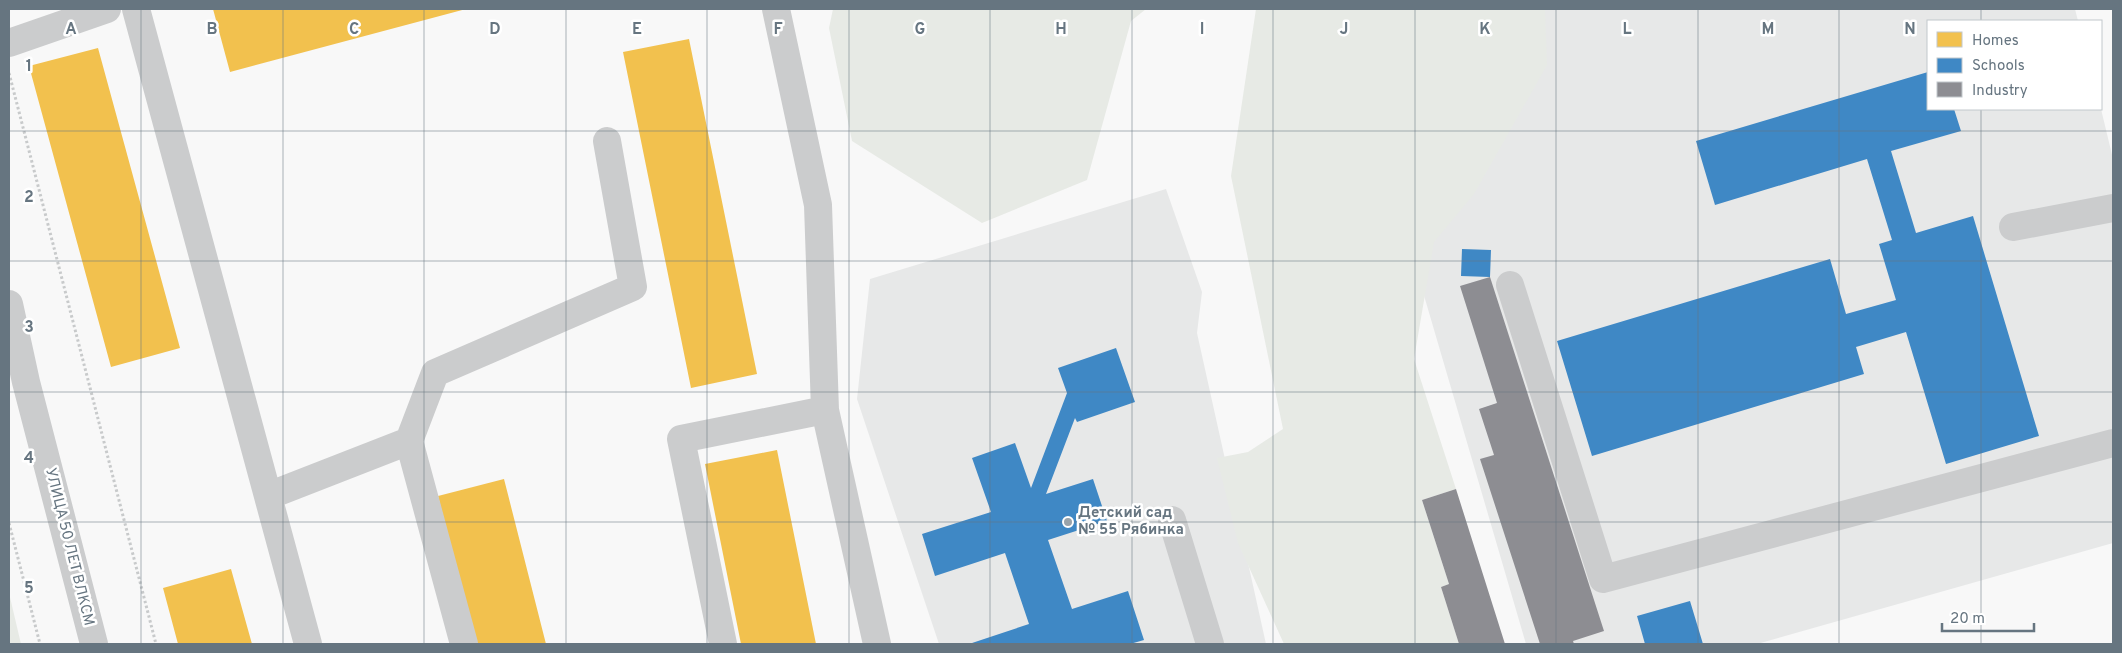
<svg xmlns="http://www.w3.org/2000/svg" width="2122" height="653" viewBox="0 0 2122 653" font-family="Overpass,sans-serif">
<style>
.built{fill:#e7e8e8}
.green{fill:#e7eae5}
.homes{fill:#f2c14e}
.schools{fill:#3f88c5}
.industry{fill:#8d8d92}
.lines{fill:none;stroke-linecap:round;stroke-linejoin:round}
.path{stroke:#c8cacb;stroke-width:3;stroke-dasharray:2.5 2.5;stroke-linecap:butt}
.minor{stroke:#cbcccd;stroke-width:28}
.grid{fill:none;stroke:#667580;stroke-width:1;stroke-opacity:0.55}
.poi-dot{fill:#99a3aa;stroke:#fff;stroke-width:2}
.labels{text-anchor:middle;dominant-baseline:central;stroke-width:5;stroke-linejoin:round;paint-order:stroke}
.poi-label{font-size:15px;font-weight:bold;fill:#667580;stroke:#fff;text-anchor:start}
.street-label{font-size:15px;fill:#667580;stroke:#fff}
.grid-label{font-size:16px;text-anchor:middle;font-weight:bold;fill:#667580;stroke:#fff;stroke-width:5;stroke-linejoin:round;paint-order:stroke}
</style>
<rect width="100%" height="100%" fill="#f8f8f8"/>
<path class="built" d="M1457,9H2075L2078,21H1928V109H2101L2113,159V543L1757,644H1526L1406,234Z
M1166,189L1202,292L1197,333L1266,644H939L857,399L870,279Z"/>
<path class="green" d="M833,9H1146L1131,21L1087,180L982,223L852,141L829,28Z
M1256,9H1545L1547,65L1474,194L1434,242L1414,359L1456,489L1422,500L1449,584L1441,587L1459,644H1284L1238,543L1217,458L1248,452L1283,429L1231,176Z
M9,593L21,644H9Z"/>
<path class="homes" d="M213,9H466L230,72Z
M689,39L757,374L691,388L623,52Z
M98,48L180,348L111,367L29,66Z
M777,450L816,644H741L705,464Z
M504,479L546,644H475L438,496Z
M231,569L252,644H178L163,588Z"/>
<path class="schools" d="M1928,72V109H1954L1961,131L1891,151L1916,233L1973,216L2039,436L1946,464L1906,332L1856,347L1864,374L1592,456L1557,341L1830,259L1846,314L1896,300L1879,244L1892,240L1867,159L1715,205L1696,141Z
M1462,249L1491,250L1490,277L1461,276Z
M1116,348L1135,402L1077,422L1075,418L1046,494L1093,479L1107,521L1048,540L1072,609L1128,591L1144,640L1130,644H969L1029,624L1005,553L935,576L922,534L991,512L972,458L1015,443L1031,488L1067,393L1058,368Z
M1690,601L1703,644H1645L1637,616Z"/>
<path class="industry" d="M1490,277L1604,631L1573,641L1574,644H1540L1480,459L1494,455L1479,409L1497,403L1460,286Z
M1456,489L1505,644H1459L1441,587L1449,584L1422,500Z"/>
<g class="lines">
<path class="path" d="M9,73L156,644
M9,523L40,644"/>
<path class="minor" d="M136,9L308,644
M776,9L818,205L825,410L877,644
M9,43L107,9
M2013,227L2113,208
M1510,285L1603,579L2113,443
M9,304L26,382L94,644
M268,496L409,441
M1172,520L1210,644
M464,644L409,441L435,373L633,287L607,141
M723,644L681,439L825,410"/>
</g>
<path class="grid" d="M141,9V644M283,9V644M424,9V644M566,9V644M707,9V644M849,9V644M990,9V644M1132,9V644M1273,9V644M1415,9V644M1556,9V644M1698,9V644M1839,9V644M1981,9V21M1981,109V644M9,131H2113M9,261H2113M9,392H2113M9,522H2113"/>
<circle class="poi-dot" cx="1068" cy="522" r="5"/>
<g class="labels">
<g class="poi-label">
<text x="1078" y="513">Детский сад<tspan x="1078" dy="17">№ 55 Рябинка</tspan></text>
</g>
<g class="street-label">
<text transform="translate(69 547) rotate(76)">УЛИЦА 50 ЛЕТ ВЛКСМ</text>
</g>
</g>
<g class="grid-label">
<text x="71" y="34">A</text>
<text x="212" y="34">B</text>
<text x="354" y="34">C</text>
<text x="495" y="34">D</text>
<text x="637" y="34">E</text>
<text x="778" y="34">F</text>
<text x="920" y="34">G</text>
<text x="1061" y="34">H</text>
<text x="1202" y="34">I</text>
<text x="1344" y="34">J</text>
<text x="1485" y="34">K</text>
<text x="1627" y="34">L</text>
<text x="1768" y="34">M</text>
<text x="1910" y="34">N</text>
<text x="29" y="71">1</text>
<text x="29" y="202">2</text>
<text x="29" y="332">3</text>
<text x="29" y="463">4</text>
<text x="29" y="593">5</text>
</g>
<rect width="2122" height="653" fill="none" stroke="#667580" stroke-width="20"/>
<rect x="1927" y="20" width="175" height="90" fill="#ffffff" stroke="#c2c8cc"/>
<rect x="1937" y="32" width="25" height="15" fill="#f2c14e" stroke="#c2c8cc"/>
<text x="1972" y="45" font-size="15" fill="#667580">Homes</text>
<rect x="1937" y="58" width="25" height="15" fill="#3f88c5" stroke="#c2c8cc"/>
<text x="1972" y="70" font-size="15" fill="#667580">Schools</text>
<rect x="1937" y="82" width="25" height="15" fill="#8d8d92" stroke="#c2c8cc"/>
<text x="1972" y="95" font-size="15" fill="#667580">Industry</text>
<path d="M1942 623v8h92v-8" fill="none" stroke="#667580" stroke-width="2.5"/>
<text x="1950" y="623" font-size="15" fill="#667580" stroke="#ffffff" stroke-width="4" paint-order="stroke">20 m</text>
</svg>
